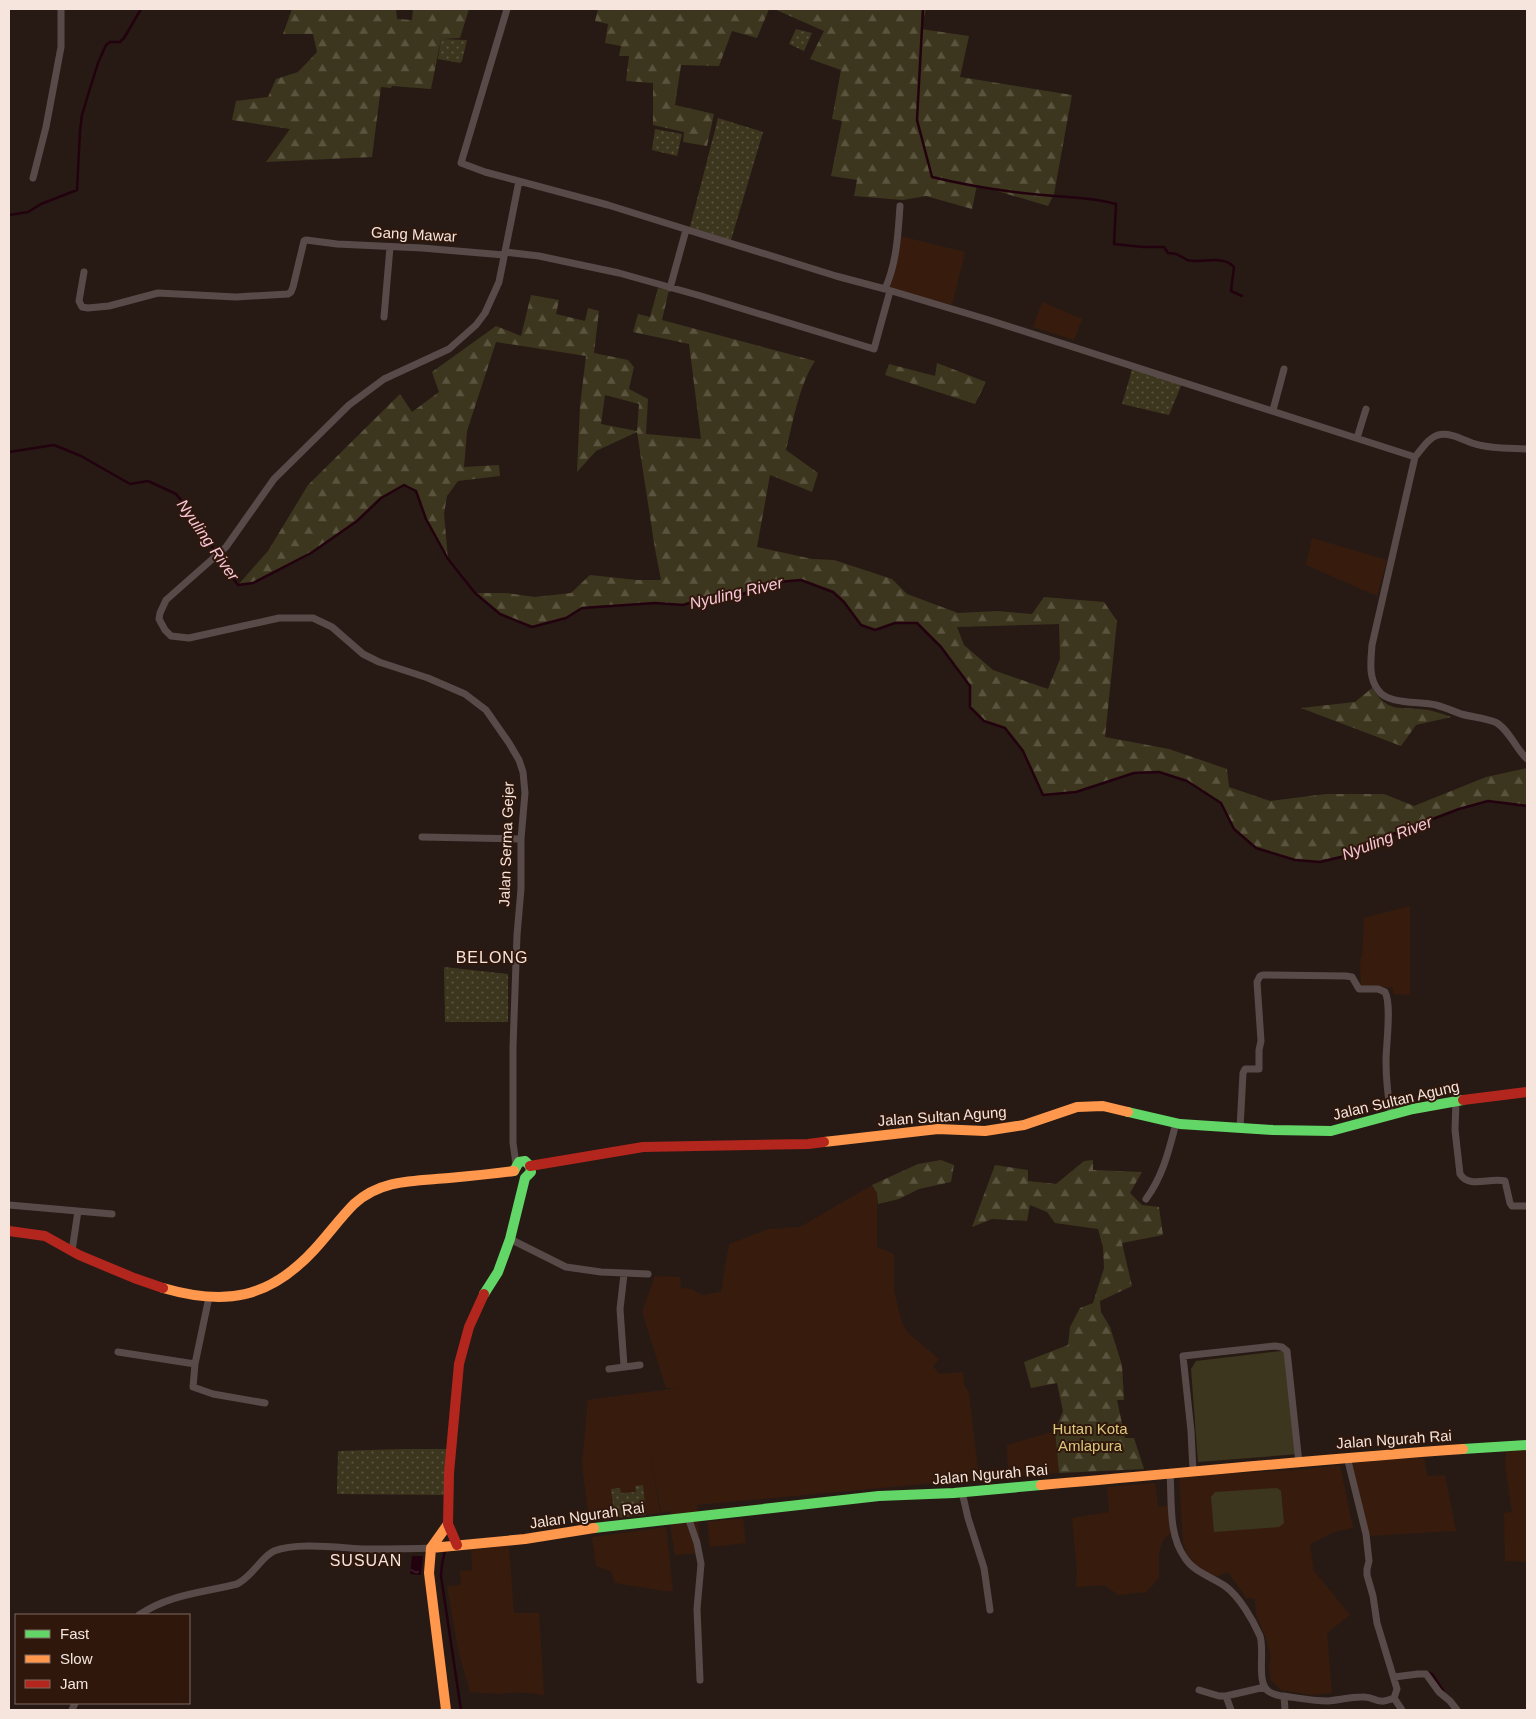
<svg xmlns="http://www.w3.org/2000/svg" width="1536" height="1719" viewBox="0 0 1536 1719" font-family="Helvetica,sans-serif">
<style>
.built{fill:#371c0e}
.grass{fill:url(#grass-dots)}
.forest{fill:url(#forest-firs);fill-rule:evenodd}
.park{fill:#3d361e}
.water{fill:url(#water-ripples)}
.lines{fill:none;stroke-linecap:round;stroke-linejoin:round}
.stream{stroke:#23020f;stroke-width:2.5}
.street{stroke:#594a4a;stroke-width:7}
.fast{stroke:#63d668;stroke-width:10}
.slow{stroke:#ff974d;stroke-width:10}
.jam{stroke:#b3261e;stroke-width:10}
.labels{text-anchor:middle;dominant-baseline:central;stroke-width:4;stroke-linejoin:round;paint-order:stroke}
.street-label{font-size:15px;fill:#f6e5dd;stroke:#2f170c}
.park-label{font-size:15px;fill:#dcc87b;stroke:#2f170c}
.water-label{font-size:16px;font-style:italic;fill:#f9c7d8;stroke:#2f170c}
.neighbourhood-label{font-size:16px;letter-spacing:1px;fill:#f6e5dd;stroke:#2f170c}
</style>
<defs>
<pattern id="grass-dots" width="8" height="8" patternUnits="userSpaceOnUse" patternTransform="scale(1.25)"><rect width="8" height="8" fill="#3d361e"/><path d="M2 2h.1M6 6h.1" fill="none" stroke="#5a533e" stroke-width="1.8" stroke-linecap="round"/></pattern>
<pattern id="forest-firs" width="22" height="20" patternUnits="userSpaceOnUse" patternTransform="scale(1.25)"><rect width="22" height="20" fill="#3d361e"/><path d="M5 1l3.5 6h-7zM16 11l3.5 6h-7z" fill="#5a533e"/></pattern>
<pattern id="water-ripples" width="26" height="14" patternUnits="userSpaceOnUse" patternTransform="scale(1.25)"><rect width="26" height="14" fill="#23020f"/><path d="M2 4q2-2 4 0t4 0M15 11q2-2 4 0t4 0" fill="none" stroke="#442732"/></pattern>
</defs>
<rect width="100%" height="100%" fill="#271a14"/>
<path class="built" d="M900,236L965,252L952,305L890,289L899,251Z
M1042,302L1082,319L1074,340L1033,327Z
M1312,538L1387,560L1377,596L1306,565Z
M1410,906V995L1393,994V987L1361,989L1360,959L1362,958L1364,918Z
M872,1185L877,1193V1247L894,1254V1291L902,1323L908,1333L939,1359L933,1366L939,1374L963,1372L964,1384L969,1393L979,1479L697,1505L701,1553L675,1555L671,1531V1511L661,1513L650,1452L660,1513L589,1522L582,1464L588,1400L678,1388L682,1417L678,1388H666L642,1312L655,1276L680,1277L681,1288L692,1289L702,1295L721,1292L729,1244L769,1229L800,1227Z
M1055,1431L1059,1473L1008,1477L1007,1445Z
M1506,1450H1527V1562L1505,1561L1504,1513L1512,1512L1505,1466Z
M1396,1458H1424L1427,1476L1445,1475L1456,1531L1368,1536L1350,1461Z
M1340,1465L1353,1528L1334,1532L1310,1544L1314,1571L1350,1615L1327,1633L1332,1693L1311,1695L1281,1690L1271,1680L1269,1666L1271,1657L1266,1639L1256,1614L1255,1599L1246,1598L1228,1572L1215,1577L1197,1566L1187,1554L1183,1544L1179,1476L1298,1470Z
M1155,1483L1158,1507L1173,1505L1175,1532L1169,1534L1163,1540L1159,1552V1577L1153,1585L1146,1592L1119,1595L1104,1585L1076,1587L1077,1570L1072,1518L1109,1512L1107,1487Z
M743,1518L746,1543L710,1547L707,1522Z
M666,1527L673,1591H664L615,1583L611,1571L596,1566L592,1537Z
M509,1546L514,1613H539L544,1695L518,1692L498,1694L470,1692L459,1654L447,1586L461,1585L460,1571L472,1570L471,1549Z"/>
<path class="grass" d="M796,29L812,33L804,51L789,44Z
M441,39L467,40L462,61L460,63L438,59Z
M718,118L763,132L731,240L690,227Z
M655,129L682,134L677,156L652,150Z
M1133,366L1183,381L1169,415L1122,404Z
M444,967L508,974V1022H445Z
M403,1449H447L446,1495L337,1494L338,1451Z
M643,1485L646,1515L615,1518L611,1489L620,1488L621,1493L636,1492L635,1486Z"/>
<path class="forest" d="M292,9H396L397,19L412,20L413,9H469L460,38L441,39L431,89L392,86L391,88L381,87L372,157L266,162L290,129L232,120L236,101L268,97L276,79L298,72L317,52L313,34H283Z
M598,9H769L757,38L732,31L719,66L681,65L675,105L714,114L707,146L683,142L684,132L653,125V83L626,81L629,56H619L621,46L605,43L608,24L595,21Z
M774,9H926L921,29L969,36L960,77L1072,95L1054,194L1048,206L977,185L972,209L926,196L903,200L854,196L857,180L831,176L842,121L832,119L841,70L810,59L824,31Z
M658,288L669,290L662,320L815,361C799,385 793,422 786,450L818,473L812,492L770,475L757,547L812,559L834,560L892,579L907,594L958,613L997,611L1032,614L1044,597L1104,602L1117,621L1105,737L1169,749L1227,769L1229,787L1270,801L1326,794H1384L1414,806L1486,777L1527,768V806L1488,801L1459,809L1380,839L1349,855L1320,862L1295,860L1256,848L1234,829L1221,803L1187,781L1159,772L1134,773L1076,792L1043,795L1023,751L1005,728L984,721L970,707V686L941,647L917,623H895L875,630L861,625L844,602L833,592L801,580L767,583L741,595L718,594L683,605L655,603L583,608L566,618L532,627L500,614L475,593H507L535,597L571,593L590,575L637,580H661L655,549L637,432L596,451L577,472L580,406L586,356L496,342L467,431L464,467L499,465L500,476L458,481L447,496L444,514L448,559L426,519L416,492L404,485L381,498L357,521L311,553L253,583L238,585L268,551L308,485L400,394L412,412L439,392L432,372L496,326L521,336L531,295L559,300L556,314L585,321L588,308L599,311L594,353L628,360L634,367L629,389L648,399L646,434L701,439L689,344L633,332L638,314L650,317ZM605,395L639,404L637,431L601,424ZM1059,624L1060,659L1048,689L993,670L964,645L957,627Z
M937,363L986,382L975,404L885,375L889,364L935,376Z
M1372,688C1388,712 1396,707 1420,709C1431,710 1441,713 1451,717L1416,725L1401,746L1301,708L1355,702Z
M941,1160L954,1165L951,1182L919,1189L899,1199L878,1204L877,1193L872,1185L918,1164Z
M1093,1160V1170L1142,1172L1130,1193L1142,1205L1159,1207L1163,1235L1122,1243L1132,1286L1100,1301L1101,1312L1110,1327L1122,1365L1124,1400H1117L1125,1438H1134L1144,1469L1059,1473L1055,1431L1063,1411L1057,1383L1031,1388L1024,1362L1068,1345L1070,1327L1080,1308L1093,1303L1104,1268L1103,1247L1098,1229L1055,1223L1047,1212L1030,1205L1027,1221L992,1219L972,1227L995,1165L1028,1170V1181L1056,1184L1084,1161Z"/>
<path class="park" d="M1281,1351L1286,1353L1299,1454L1198,1462L1191,1369L1196,1361Z
M1277,1488L1281,1491L1284,1523L1279,1527L1214,1532L1211,1497L1215,1492Z"/>
<path class="water" d="M412,1556H423L421,1575L410,1574Z"/>
<g class="lines">
<path class="stream" d="M923,9L917,120L932,177C973,187 1014,193 1055,196C1076,198 1096,198 1116,204L1114,244L1143,247H1164L1168,253C1172,253 1177,254 1180,256C1183,257 1185,259 1187,260C1202,264 1222,254 1234,267L1231,291L1242,296
M9,215L28,212L41,204L77,190L80,131L82,115L88,95L98,63L106,45L110,42H120L124,38L141,9
M9,452L54,445L81,456L130,484L148,481L176,494L197,519L220,561L238,585L253,583L311,553L357,521L381,498L404,485L416,491L426,519L448,559L475,593L500,614L532,627L566,618L582,608L655,603L683,605L718,594L741,595L767,583L801,580L833,592L844,602L861,625L875,630L895,623H917L941,647L970,686V707L984,721L1005,728L1023,751L1043,795L1076,792L1134,773L1159,772L1187,781L1221,803L1234,829L1256,848L1295,860L1320,862L1349,855L1380,839L1459,809L1488,801L1527,806
M445,1551L442,1564L441,1576L461,1710
M1428,1672L1432,1674L1444,1692"/>
<path class="street" d="M507,9L461,163L485,172L608,205L836,276L885,289L989,320L1415,457
M33,178L46,127L61,47V9
M505,252L539,256L619,273L701,296L874,349L890,291
M84,272L79,301L82,307L88,308L109,306L158,293L236,297L288,294L291,292L293,287L304,241L306,240L337,244L422,248L504,255
M670,288L686,230
M885,289C897,262 898,234 900,206
M384,317L390,247
M1273,410L1284,369
M1357,438L1366,409
M1527,449C1509,448 1489,449 1472,443C1462,439 1449,432 1438,435C1428,438 1422,449 1415,457L1372,645C1371,660 1368,677 1378,690C1388,705 1419,701 1436,705C1444,707 1453,711 1461,714C1472,717 1485,718 1495,722C1508,728 1516,749 1527,759
M422,837L521,839
M1456,1100L1455,1130L1460,1174C1469,1189 1490,1177 1505,1181L1510,1203L1512,1206H1527
M1240,1128L1243,1073L1245,1069H1259V1050L1261,1041L1257,982L1260,976L1263,975L1346,976L1352,977L1359,989H1378L1385,992C1392,1004 1386,1045 1386,1061C1386,1079 1388,1097 1391,1115
M516,1164L513,1143V1047L517,935L521,889V839L525,793L523,772L519,760L509,743L486,710L465,694L428,678L379,662L363,654L332,627L313,618H279L189,638L171,636L165,630L159,619L160,613L166,600L226,547L274,479L349,405L384,379L449,349L476,325L485,313L499,282L519,181
M1146,1199C1163,1176 1169,1150 1176,1123
M9,1205L112,1214
M510,1239L566,1267L601,1272L648,1274
M72,1251L78,1211
M624,1274L620,1309L624,1366
M209,1297L195,1364L193,1387L213,1394L265,1403
M118,1352L195,1364
M609,1369L640,1365
M1347,1457L1366,1534L1369,1561L1367,1569V1575L1373,1596L1377,1623L1397,1689L1394,1698L1402,1710
M1193,1471L1191,1431L1183,1356L1275,1346L1282,1347L1287,1351L1299,1463
M1170,1473C1172,1500 1168,1535 1185,1558C1194,1572 1212,1577 1225,1586C1239,1596 1253,1620 1260,1636C1265,1651 1256,1681 1268,1691C1275,1696 1282,1696 1290,1697C1303,1699 1315,1701 1328,1701C1339,1700 1350,1697 1362,1697C1377,1696 1374,1706 1394,1698
M962,1492L968,1518L984,1568L990,1610
M688,1517L697,1543L701,1564L697,1609L700,1680
M139,1615C170,1594 202,1593 237,1584C253,1576 262,1556 274,1551C297,1542 341,1548 366,1549C388,1549 410,1549 431,1548
M1394,1677L1418,1674H1426L1439,1692L1450,1701L1457,1710
M1199,1690L1219,1696H1226L1265,1687
M1226,1696L1231,1710
M1284,1696L1285,1710
M72,1710L75,1703"/>
<path class="fast" d="M1128,1112L1180,1124L1273,1130L1331,1131L1413,1109L1463,1100
M514,1171L519,1162L525,1161L530,1166
M484,1294L498,1272L510,1239L525,1178L531,1172L530,1166
M1463,1449L1527,1445
M594,1528L879,1496L954,1493L1041,1485"/>
<path class="slow" d="M824,1142L938,1129L985,1131L1024,1125L1077,1107L1103,1106L1128,1112
M163,1288C225,1306 269,1299 314,1250C328,1235 340,1218 354,1204C381,1179 415,1181 449,1178C471,1176 492,1174 514,1171
M1041,1485C1182,1473 1322,1459 1463,1449
M431,1548L448,1524
M446,1710L429,1573L431,1548L525,1539L594,1528"/>
<path class="jam" d="M1463,1100L1527,1092
M530,1166L643,1147L808,1144L824,1142
M9,1231L45,1236L79,1255L134,1278L163,1288
M457,1545L448,1524L449,1473L459,1364L469,1327L484,1294"/>
</g>
<g class="labels">
<g class="street-label">
<text transform="translate(414 234) rotate(3)">Gang Mawar</text>
<text transform="translate(506 844) rotate(-88)">Jalan Serma Gejer</text>
<text transform="translate(1396 1100) rotate(-13)">Jalan Sultan Agung</text>
<text transform="translate(942 1116) rotate(-4)">Jalan Sultan Agung</text>
<text transform="translate(1394 1439) rotate(-4)">Jalan Ngurah Rai</text>
<text transform="translate(990 1474) rotate(-5)">Jalan Ngurah Rai</text>
<text transform="translate(587 1515) rotate(-8)">Jalan Ngurah Rai</text>
</g>
<g class="park-label">
<text x="1090" y="1428">Hutan Kota<tspan x="1090" dy="17">Amlapura</tspan></text>
</g>
<g class="water-label">
<text transform="translate(208 540) rotate(55)">Nyuling River</text>
<text transform="translate(736 593) rotate(-13)">Nyuling River</text>
<text transform="translate(1387 838) rotate(-21)">Nyuling River</text>
</g>
<g class="neighbourhood-label">
<text x="492" y="957">BELONG</text>
<text x="366" y="1560">SUSUAN</text>
</g>
</g>
<rect width="1536" height="1719" fill="none" stroke="#f6e5dd" stroke-width="20"/>
<rect x="15" y="1614" width="175" height="90" fill="#2f170c" stroke="#7f6960"/>
<rect x="25" y="1630" width="25" height="8" fill="#63d668" stroke="#7f6960"/>
<text x="60" y="1639" font-size="15" fill="#f6e5dd">Fast</text>
<rect x="25" y="1655" width="25" height="8" fill="#ff974d" stroke="#7f6960"/>
<text x="60" y="1664" font-size="15" fill="#f6e5dd">Slow</text>
<rect x="25" y="1680" width="25" height="8" fill="#b3261e" stroke="#7f6960"/>
<text x="60" y="1689" font-size="15" fill="#f6e5dd">Jam</text>
</svg>
